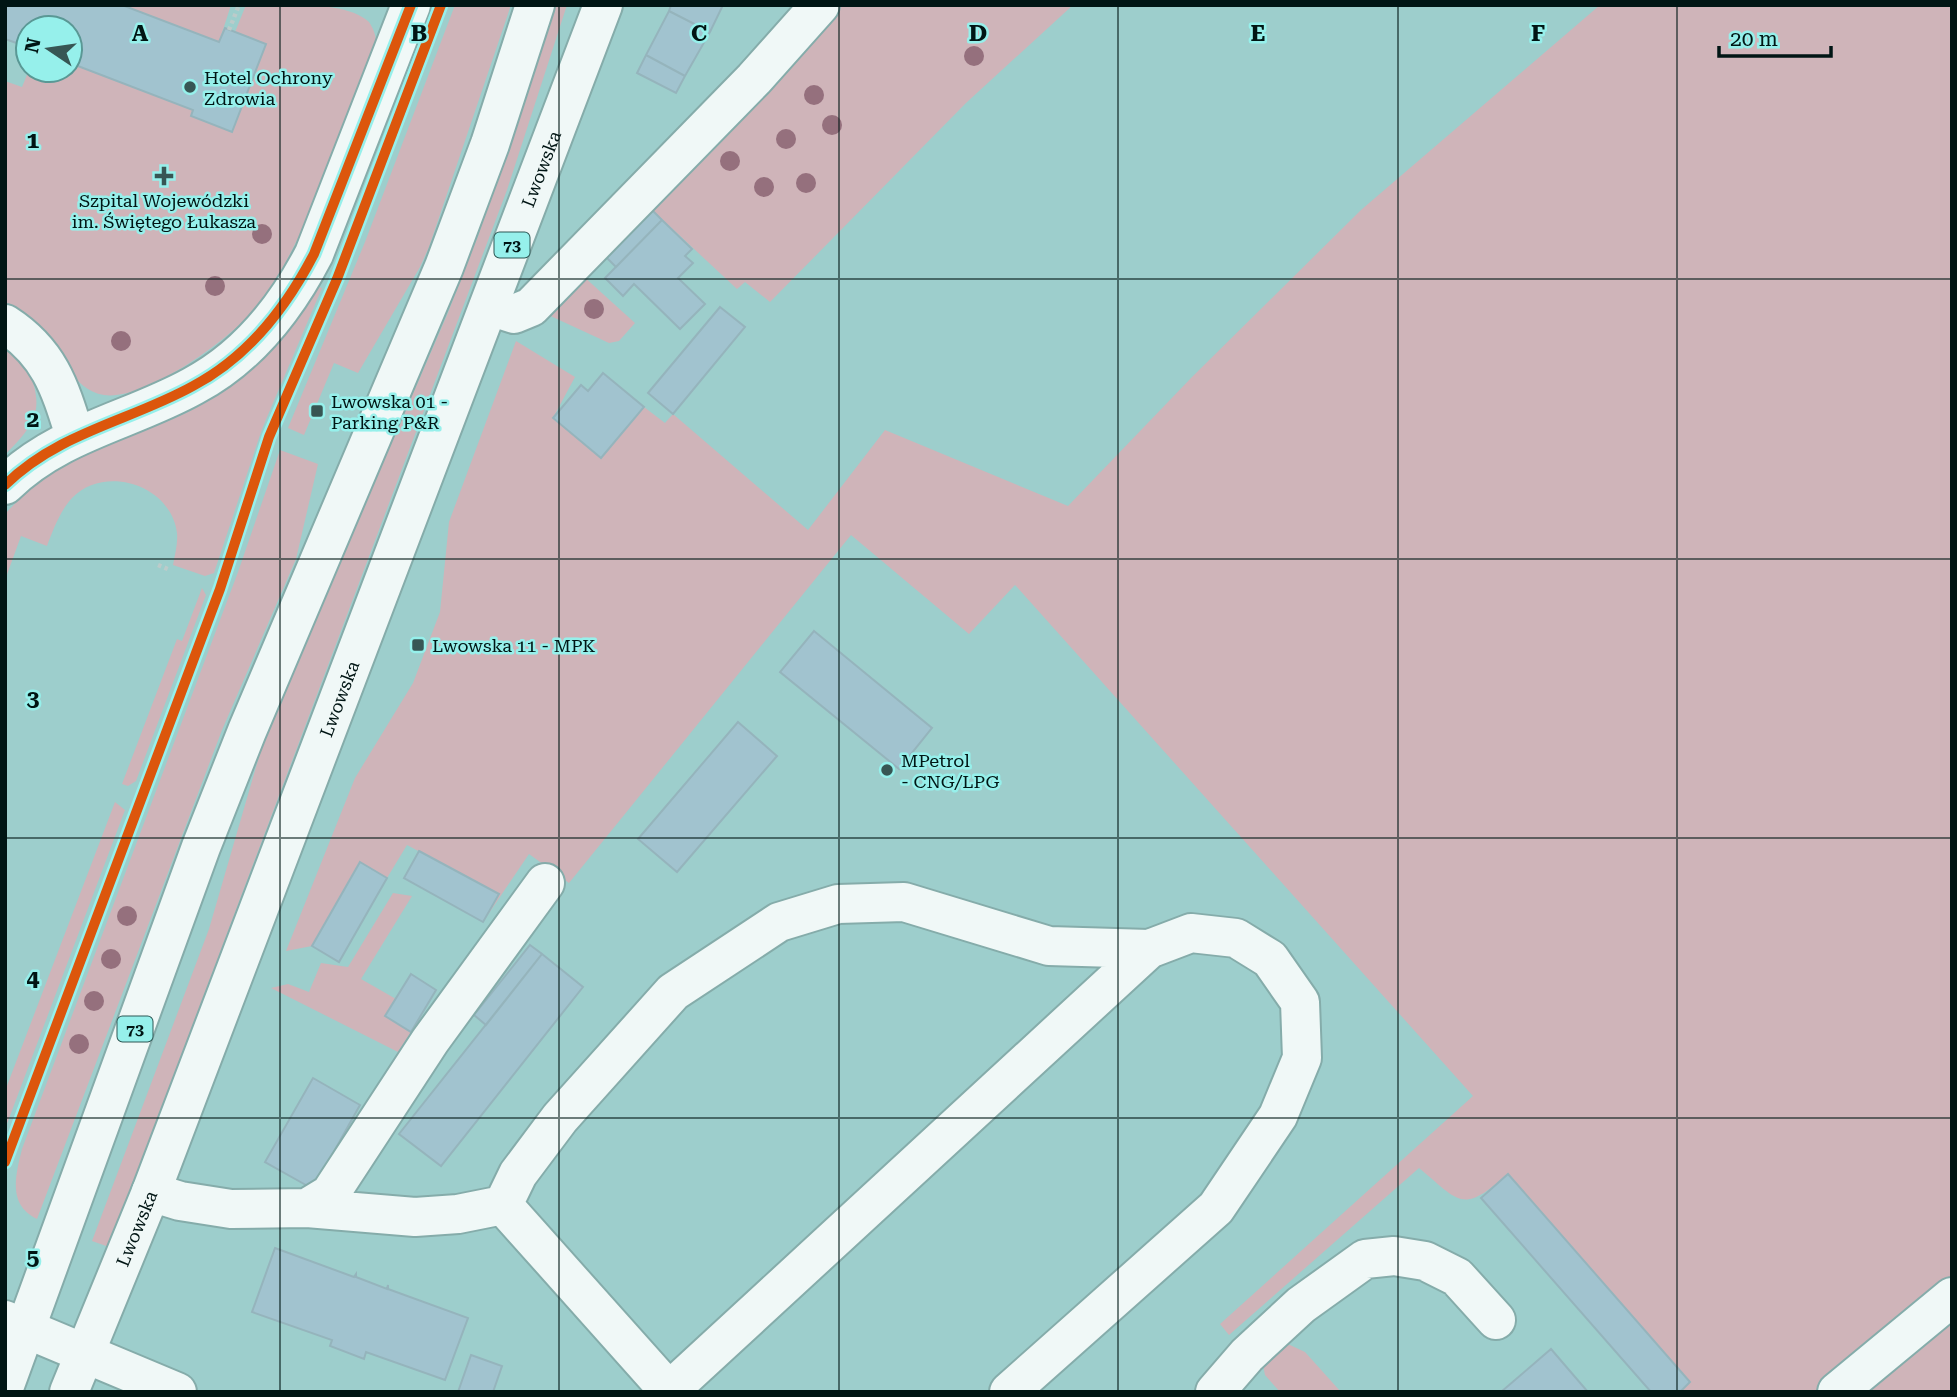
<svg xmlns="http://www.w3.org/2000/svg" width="1957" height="1397" viewBox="0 0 1957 1397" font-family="'Roboto Serif',serif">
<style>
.green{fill:#cfb4b9}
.building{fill:#a1c3cf;stroke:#95b4bc;stroke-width:2}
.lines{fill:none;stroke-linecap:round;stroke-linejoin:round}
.minor-casing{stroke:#85acaa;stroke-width:42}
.major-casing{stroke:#85acaa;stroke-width:42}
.path{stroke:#bccbca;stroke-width:4.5;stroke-dasharray:3.5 3.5;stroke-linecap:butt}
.minor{stroke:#f0f8f7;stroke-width:38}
.major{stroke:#f0f8f7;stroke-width:38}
.cycleway-casing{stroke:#96f0eb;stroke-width:15}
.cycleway{stroke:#dc560c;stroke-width:10}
.tree{fill:#95707d}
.grid{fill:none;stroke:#001514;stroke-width:2;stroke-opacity:0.55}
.poi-dot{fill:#375654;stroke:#96f0eb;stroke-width:2.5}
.labels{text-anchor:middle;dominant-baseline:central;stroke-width:5;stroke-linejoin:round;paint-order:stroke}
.shield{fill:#96f0eb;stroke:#2d5754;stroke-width:2}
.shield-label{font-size:16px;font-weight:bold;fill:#001514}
.poi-label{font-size:18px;fill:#001514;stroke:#96f0eb;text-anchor:start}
.street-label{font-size:18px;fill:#001514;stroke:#96f0eb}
.grid-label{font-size:23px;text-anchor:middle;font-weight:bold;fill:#001514;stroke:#96f0eb;stroke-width:5;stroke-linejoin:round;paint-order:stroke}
</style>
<rect width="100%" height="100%" fill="#9dcecc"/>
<path class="green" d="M122,5H231L219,42Z
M246,5C279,5 346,0 369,22C373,28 376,35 376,42C375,60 363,80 356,97C332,160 296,261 253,311C227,341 145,401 104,395C71,390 61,350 41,328C32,318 17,310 5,305V81L22,87L29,70H70V63L193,110L191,116L231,131L266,45L235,32Z
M455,5H511L429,247L420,267L358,373L334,363L304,435L288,428L365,242Z
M556,5H567L507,190L109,1247L92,1241L209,929L265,736L447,315L478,236Z
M831,5H1073L966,103L770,302L745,282L737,289L649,207Z
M1600,5H1952V1284L1822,1392H1680L1690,1382L1508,1174C1462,1214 1461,1203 1419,1168L1229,1335L1220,1324L1473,1096L1015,585L969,634L851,535L569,883L529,854L483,922L499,894L407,845L387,878L360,863L312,946L286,951L355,778L413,683L440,612L449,522L516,341L575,377L553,418L601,457L644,407L665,423L673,414L808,530L885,430L1068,506L1192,377L1361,210Z
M582,275L635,323L619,341L609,343L544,313Z
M319,287L322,288L262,429L214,573L205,576L173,565C175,554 178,543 177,533C171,485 105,464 72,498C60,511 53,530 47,546L21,536L5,580V514C58,456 107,447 175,418C238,391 283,344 319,287Z
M5,346C27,359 44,395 33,419C27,433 15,444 5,455Z
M280,450L318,464L296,559L222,730L37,1219C8,1205 15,1177 22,1149L238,572Z
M202,588L206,595L136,781L128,786L122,784L177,639L182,641Z
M115,802L125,810L5,1129V1091Z
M393,893L412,896L361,979L396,999L386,1016L411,1032L398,1052L271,988L288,984L309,992L321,963L348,967Z
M1952,1311V1392H1853Z
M1290,1345L1305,1352L1341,1392H1280L1265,1375L1263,1365L1279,1346Z"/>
<path class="building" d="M5,5H122L219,42L225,28L266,44L232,132L191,116L193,110L70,63V28H28V47L5,39Z
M723,5L710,32L669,11L671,5Z
M669,11L710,32L685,76L646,55Z
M646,55L685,76L676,93L637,73Z
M649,207L662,220L616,267L603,254Z
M662,220L692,249L685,256L693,263L678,278L705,304L680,329L634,284L623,296L605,278Z
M720,307L745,327L673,414L648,393Z
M603,373L644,407L601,458L553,418L581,385L588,391Z
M814,631L932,728L899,769L780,672Z
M738,722L777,756L677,872L638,839Z
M419,851L499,894L483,922L404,878Z
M360,862L387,878L339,962L312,946Z
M530,945L542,954L486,1025L474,1015Z
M542,954L583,987L441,1166L399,1134Z
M411,974L436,990L411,1032L385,1016Z
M313,1078L360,1105L313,1189L265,1162Z
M1508,1174L1690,1382L1680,1392H1651L1481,1198Z
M275,1248L354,1277L356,1274V1277L387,1289L388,1285V1289L468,1318L445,1380L366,1352L364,1359L330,1346L332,1340L252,1312Z
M1551,1349L1588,1392H1501Z
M471,1355L502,1366L493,1392H458Z"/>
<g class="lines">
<defs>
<path id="minor" d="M489,306L514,314L531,307L754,79L820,5
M5,324C50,353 60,388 75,436
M5,485C59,432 130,421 193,386C248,357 286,308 314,254L411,5
M151,1192L180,1201L231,1209L307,1208L415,1217L458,1214L503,1205
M307,1208L330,1194L430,1041L545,883
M5,1320L177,1392
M669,1391L503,1205L518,1174L560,1118L673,992L779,922L838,904L904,902L1049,946L1149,949
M668,1392L1149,949L1191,933L1236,938L1270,959L1300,1002L1302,1058L1278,1116L1216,1208L1009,1392
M1215,1392L1247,1355L1301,1305L1365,1259L1394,1256L1425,1261L1457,1277L1496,1320
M1837,1392L1952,1297"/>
<g id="major">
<path d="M5,1385L201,847L247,731L444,267L490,144L535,5"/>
<path id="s1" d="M69,1392L151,1192L603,5"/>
</g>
</defs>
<use href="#minor" class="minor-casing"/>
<use href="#major" class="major-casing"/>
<path class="path" d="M229,30L239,5
M158,565L170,570"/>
<use href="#minor" class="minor"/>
<use href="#major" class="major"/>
<defs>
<path id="cycleway" d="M5,485C59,432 130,421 193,386C248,357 286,308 314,254L411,5
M5,1162L220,589L269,437L337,279L441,5"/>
</defs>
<use href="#cycleway" class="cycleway-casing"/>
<use href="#cycleway" class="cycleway"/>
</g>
<g class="tree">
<circle cx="974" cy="56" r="10"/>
<circle cx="814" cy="95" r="10"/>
<circle cx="832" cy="125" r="10"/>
<circle cx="786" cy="139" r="10"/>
<circle cx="730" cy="161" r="10"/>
<circle cx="806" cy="183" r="10"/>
<circle cx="764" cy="187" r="10"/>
<circle cx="262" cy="234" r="10"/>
<circle cx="215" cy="286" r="10"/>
<circle cx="594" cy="309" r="10"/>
<circle cx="121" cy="341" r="10"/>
<circle cx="127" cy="916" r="10"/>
<circle cx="111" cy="959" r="10"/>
<circle cx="94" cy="1001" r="10"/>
<circle cx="79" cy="1044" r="10"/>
</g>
<path class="grid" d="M280,5V1392M559,5V1392M839,5V1392M1118,5V1392M1398,5V1392M1677,5V1392M5,279H1952M5,559H1952M5,838H1952M5,1118H1952"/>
<g class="poi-dot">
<circle cx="190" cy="87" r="7"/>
<path d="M160.5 165.5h7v7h7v7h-7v7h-7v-7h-7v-7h7z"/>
<rect x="310" y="404" width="14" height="14" rx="3.5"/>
<rect x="411" y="638" width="14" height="14" rx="3.5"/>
<circle cx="887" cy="770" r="7"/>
</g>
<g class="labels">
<g class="shield">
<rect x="494.5" y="232.5" width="35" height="25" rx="5"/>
<rect x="117.5" y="1016.5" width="35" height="25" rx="5"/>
</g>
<g class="shield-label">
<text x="512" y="245">73</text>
<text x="135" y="1029">73</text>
</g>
<g class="poi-label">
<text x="204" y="77">Hotel Ochrony<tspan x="204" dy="21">Zdrowia</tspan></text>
<text x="164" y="200" text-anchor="middle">Szpital Wojewódzki<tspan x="164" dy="21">im. Świętego Łukasza</tspan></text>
<text x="331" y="401">Lwowska 01 -<tspan x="331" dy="21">Parking P&amp;R</tspan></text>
<text x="432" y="645">Lwowska 11 - MPK</text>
<text x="901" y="760">MPetrol<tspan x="901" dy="21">- CNG/LPG</tspan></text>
</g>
<g class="street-label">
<text stroke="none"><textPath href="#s1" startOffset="1311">Lwowska</textPath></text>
<text stroke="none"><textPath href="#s1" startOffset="744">Lwowska</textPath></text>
<text stroke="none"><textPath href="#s1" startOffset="177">Lwowska</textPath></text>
</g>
</g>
<g class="grid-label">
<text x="140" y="41">A</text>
<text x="419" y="41">B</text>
<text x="699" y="41">C</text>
<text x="978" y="41">D</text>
<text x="1258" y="41">E</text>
<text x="1538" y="41">F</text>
<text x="33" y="148">1</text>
<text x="33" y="427">2</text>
<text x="33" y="706">3</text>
<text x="33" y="986">4</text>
<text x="33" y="1265">5</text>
</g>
<rect width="1957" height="1397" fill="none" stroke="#001514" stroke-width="14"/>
<g transform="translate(49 49) rotate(283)"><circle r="33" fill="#96f0eb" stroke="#5a9895" stroke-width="2"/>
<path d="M0-5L12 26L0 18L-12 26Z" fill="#375654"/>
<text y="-10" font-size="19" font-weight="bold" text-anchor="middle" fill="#001514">N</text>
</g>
<path d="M1719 46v10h112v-10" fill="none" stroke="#001514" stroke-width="3.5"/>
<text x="1730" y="46" font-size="21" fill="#001514" stroke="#96f0eb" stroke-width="5" paint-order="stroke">20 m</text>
</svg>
